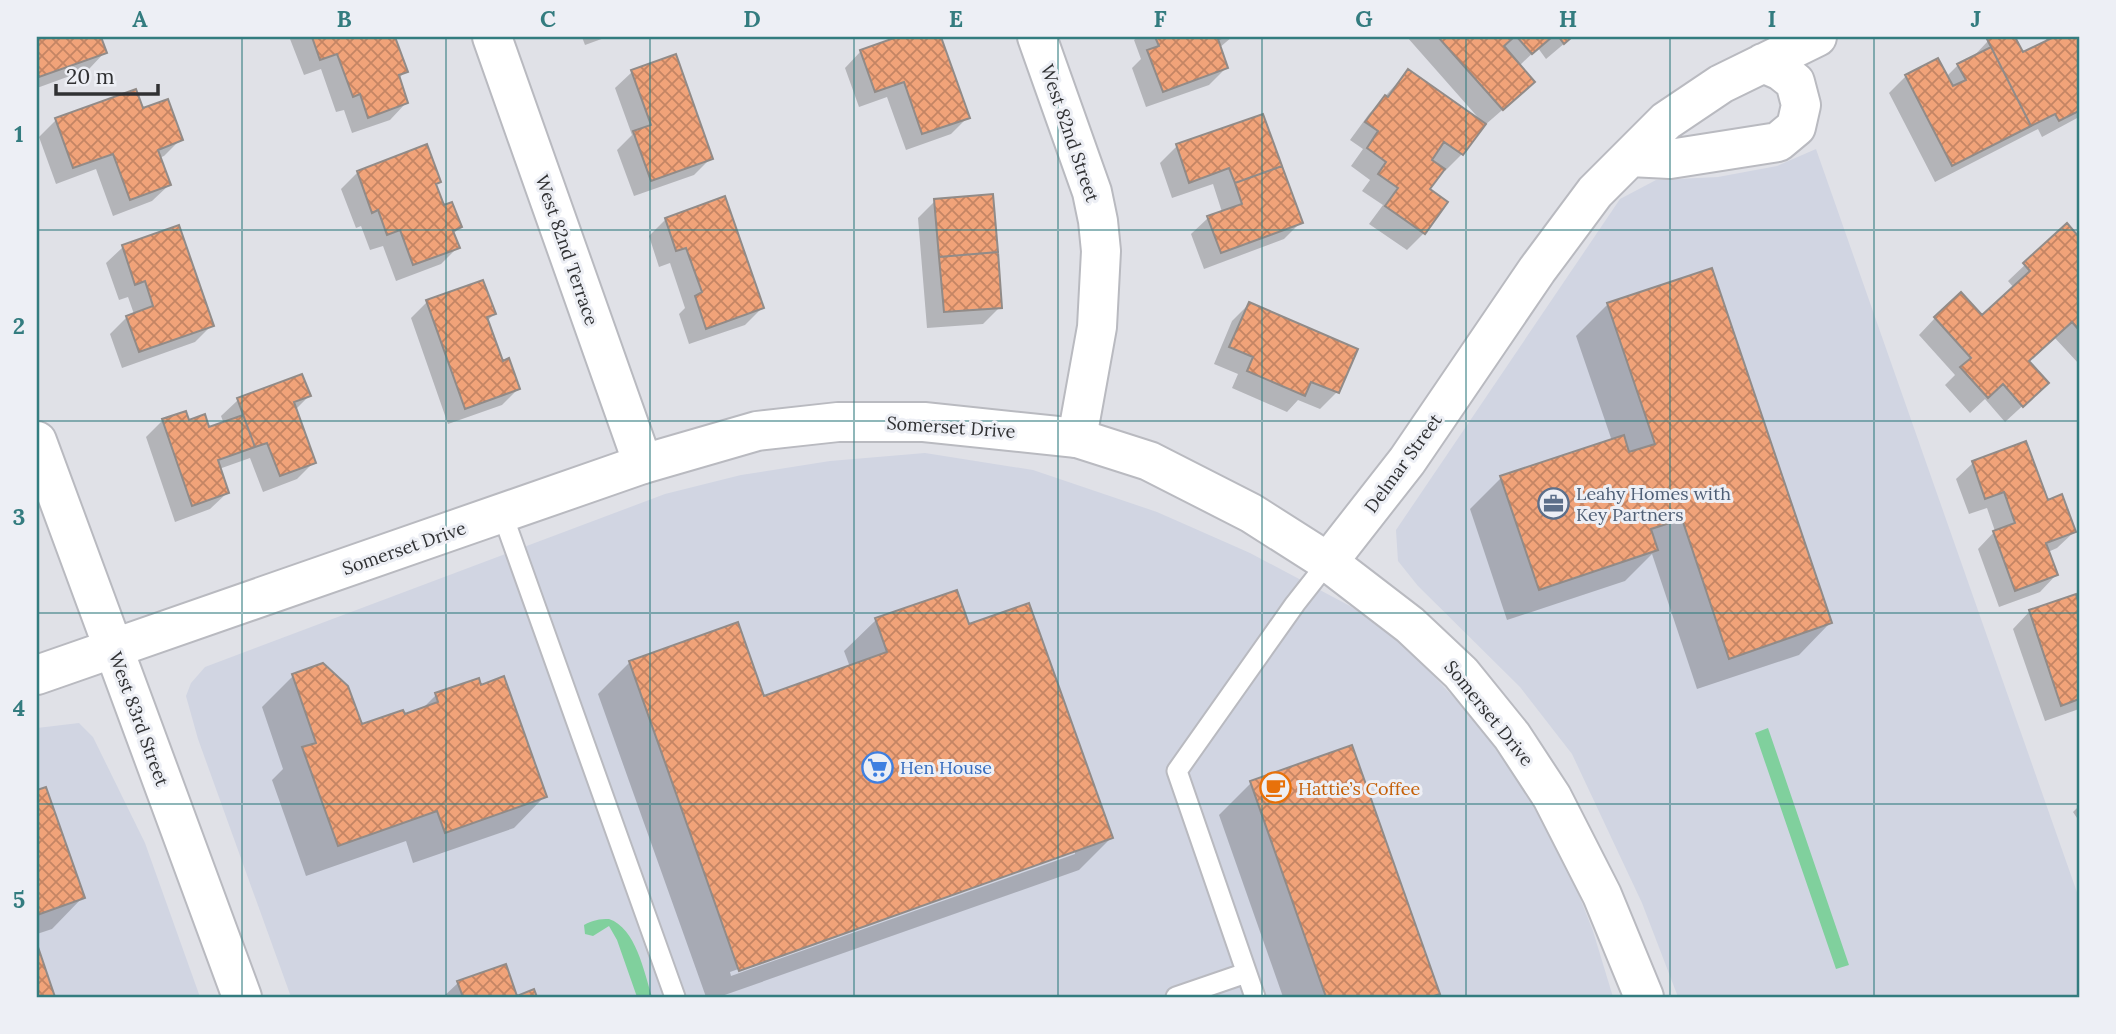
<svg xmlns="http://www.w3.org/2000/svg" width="2116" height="1034" viewBox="0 0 2116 1034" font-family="Lora,serif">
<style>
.built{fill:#d1d5e2}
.grass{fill:#80d09d}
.shadow{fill:#0003;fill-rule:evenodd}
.building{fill:url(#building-cross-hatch);stroke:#918b88;stroke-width:2}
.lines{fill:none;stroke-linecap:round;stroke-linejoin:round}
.service-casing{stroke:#b9bac0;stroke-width:23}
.minor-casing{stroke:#b9bac0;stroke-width:42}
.tertiary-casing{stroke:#b9bac0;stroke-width:42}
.service{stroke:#fff;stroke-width:19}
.minor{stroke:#fff;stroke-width:38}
.tertiary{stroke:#fff;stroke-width:38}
.grid{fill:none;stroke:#337c7f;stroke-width:2;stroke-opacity:0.55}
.labels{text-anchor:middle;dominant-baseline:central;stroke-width:6;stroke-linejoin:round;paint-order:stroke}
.street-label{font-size:18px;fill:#303133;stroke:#edeff5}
.service-label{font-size:18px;fill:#4e5e75;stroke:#edeff5;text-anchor:start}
.shop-label{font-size:18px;fill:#366cbe;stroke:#edeff5;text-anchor:start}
.food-label{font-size:18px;fill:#c56008;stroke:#edeff5;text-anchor:start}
.neatline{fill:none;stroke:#337c7f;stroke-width:2.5}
.grid-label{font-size:23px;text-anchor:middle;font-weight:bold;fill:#337c7f}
</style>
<defs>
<pattern id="building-cross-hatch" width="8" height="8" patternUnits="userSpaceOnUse" patternTransform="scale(1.75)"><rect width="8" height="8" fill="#f1a379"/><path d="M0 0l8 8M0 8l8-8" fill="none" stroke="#c48564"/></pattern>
</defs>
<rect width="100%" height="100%" fill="#e0e1e7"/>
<path class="built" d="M1816,149L2079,898V997H1678L1642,903L1572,754L1520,687L1418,586L1398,561L1396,530L1620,199L1656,180L1718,177L1777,166Z
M925,453L1033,470L1157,512L1250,553L1350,606L1394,634L1494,740L1562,852L1593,931L1613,997H291L198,739L186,696L191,683L205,667L665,494L741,475L830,461Z
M79,723L93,737L145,843L200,997H37V728Z"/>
<path class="grass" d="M1768,728L1849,965L1836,969L1755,733Z
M609,919C636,928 644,972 652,997H637L617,940L609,926L593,936L585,934L584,925C593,920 599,919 609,919Z"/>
<path class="shadow" d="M37,37H89L90,40L100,37L105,52L89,69L37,88Z
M292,37H393L406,71L398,79L406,103L390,120L352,133L344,110L336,112L321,69L304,75L290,39Z
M582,37H607L585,45Z
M903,37H940L968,117L951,134L906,150L887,97L859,107L845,68L861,51Z
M1138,37H1232L1219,48L1226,68L1209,85L1146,107L1132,68L1141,59L1134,40Z
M1407,37H1572L1546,59L1538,48L1519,66L1516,98L1485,125L1484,124L1462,154L1445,171L1443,169L1428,190L1445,202L1424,233L1407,250L1369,224L1383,205L1362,191L1370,180L1351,166L1363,149L1350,140L1369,114L1408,71L1482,122Z
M1996,37H2013L2022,55L2047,42L2045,37H2079V117L2042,137L2038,129L1935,182L1889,93L1906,76L1937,60L1946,77L1958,65L1972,58L1988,41Z
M632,72L711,158L694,175L634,196L617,150L632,135L615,88Z
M142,111L181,139L164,156L159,158L169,185L152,201L113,216L96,169L56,184L39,137L56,120Z
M1262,116L1301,222L1284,239L1204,269L1191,234L1208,218L1222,212L1213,184L1172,198L1160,163L1177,146Z
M358,172L439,182L435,186L443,208L460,227L453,234L458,247L441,264L396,281L383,246L370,250L361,226L356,228L341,189Z
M935,201L1000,307L983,324L927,328L918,218Z
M666,219L762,308L745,325L689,344L679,314L685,308L670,263L659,267L649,236Z
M2067,225L2079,239V364L2054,337L2028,362L2030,399L2005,422L1985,399L1970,413L1945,385L1955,375L1919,335L1935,318L1982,317L2014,288L2008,281Z
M123,247L212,325L195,342L122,368L110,334L127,317L134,314L128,297L119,300L106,263Z
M427,302L494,314L487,321L502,363L518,389L502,405L448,424L411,318Z
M1249,304L1356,350L1337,392L1320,409L1298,400L1287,412L1232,388L1238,374L1214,364L1232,321Z
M1608,304L1830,623L1799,655L1697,689L1652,554L1625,581L1507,620L1470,509L1501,478L1612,441L1576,336Z
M301,376L309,396L295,410L314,462L297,479L263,492L250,458L219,469L227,493L210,509L175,522L146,437L163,420L188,422L208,429L224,424L221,416L238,400Z
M1973,463L2047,502L2074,532L2057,548L2048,552L2056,575L2040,592L1999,607L1978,549L1995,531L1987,508L1969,514L1956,479Z
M2074,596L2079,610V709L2045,721L2013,629L2029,612Z
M876,620L968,626L1111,838L1079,870L719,997H706L598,694L630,662L763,698L850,667L844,651ZM1075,850V854L731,976L730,972Z
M293,676L361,726L403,716L421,710L436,695L545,796L514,828L413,863L406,841L306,876L272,780L283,769L262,707Z
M1251,783L1438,994L1434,997H1283L1219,815Z
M45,789L83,897L52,929L37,934V792Z
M2079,806V821L2073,812Z
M505,966L516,997H443L458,983Z"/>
<path class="building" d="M37,37H101L107,53L39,77L37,70Z
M312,37H395L408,72L399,75L408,103L368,118L360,94L353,97L337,54L320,60Z
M897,37H941L970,118L922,134L904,82L875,92L860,50Z
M1155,37H1225L1218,39L1228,68L1163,92L1147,50L1159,46Z
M1438,37H1514L1504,46L1535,82L1503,110Z
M1517,37H1552L1532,54Z
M1559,37H1572L1564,44Z
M1993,37H2015L2023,52L2054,37H2079V111L2059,121L2055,114L2031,126L1987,39Z
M1991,47L2031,126L1952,166L1905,75L1938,58L1953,86L1966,80L1957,64Z
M676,54L713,159L651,181L633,131L651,125L631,70Z
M1408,69L1486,124L1463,155L1444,142L1432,160L1445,169L1430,189L1448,202L1425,234L1385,206L1398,188L1378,174L1386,162L1367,148L1378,131L1365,122L1385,95L1388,97Z
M136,89L143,108L168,99L183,140L158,150L171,185L130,200L113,154L73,168L55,118Z
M1263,114L1282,166L1235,183L1229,168L1189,183L1176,144Z
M427,144L441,182L436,184L444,205L452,202L462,227L453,231L460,248L413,265L400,230L387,235L378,210L372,213L357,171Z
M1282,166L1303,223L1221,253L1207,216L1242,204L1235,183Z
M993,194L998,252L939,257L934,199Z
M725,196L764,308L706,329L695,296L702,292L686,248L676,251L665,218Z
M2067,223L2079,237V330L2072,322L2029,361L2049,383L2023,407L2003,384L1988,398L1960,367L1971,358L1934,317L1961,292L1982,315L2030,271L2023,263Z
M179,225L214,326L139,352L126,316L153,306L145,281L135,285L122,245Z
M998,252L1002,308L944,312L939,257Z
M1712,268L1832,623L1729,659L1682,519L1651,529L1658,550L1539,590L1500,476L1624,435L1629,452L1655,444L1607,303Z
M483,280L496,314L487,317L503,361L509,358L520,389L465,409L426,300Z
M1249,302L1358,349L1339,393L1311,382L1305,396L1247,371L1253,357L1229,347Z
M302,374L311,396L294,402L316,463L280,476L267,443L255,447L237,398Z
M186,411L189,420L205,414L209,427L243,415L255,447L218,460L229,493L192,506L162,419Z
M2026,441L2048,500L2062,494L2076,532L2046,543L2058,575L2015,591L1993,531L2015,523L2004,492L1985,499L1972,461Z
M957,590L969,624L1029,603L1113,838L739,971L629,661L738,622L764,696L887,652L875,618Z
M2076,594L2079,605V699L2061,706L2029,610Z
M323,663L348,686L362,724L403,710L405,714L438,702L435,693L479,678L481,685L504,676L547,797L445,833L437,811L338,846L302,747L316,743L292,674Z
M1352,745L1440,994L1431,997H1326L1250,781Z
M46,787L85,898L37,915V790Z
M37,944L55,997H37Z
M506,964L517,996L534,989L537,997H463L457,981Z"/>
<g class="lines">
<defs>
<path id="service" d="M502,513L675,997
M1176,997L1246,973
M1255,997L1177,771L1295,604L1328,562"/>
<path id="minor" d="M492,37L643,464
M1037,37L1092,192L1098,221L1101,251L1097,327L1077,438
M1630,157L1670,159L1778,142L1796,127L1801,105L1795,82L1781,71L1763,63
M1328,562L1407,461L1537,270L1595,192L1666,121L1721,84L1817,37"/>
<path id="tertiary" d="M37,441L242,997
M37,675L643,464L757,431L838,422H924L1077,438L1149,461L1251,513L1328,562L1410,625L1461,673L1512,736L1552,797L1602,895L1644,997"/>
</defs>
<use href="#service" class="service-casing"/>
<use href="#minor" class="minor-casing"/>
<use href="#tertiary" class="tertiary-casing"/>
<use href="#service" class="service"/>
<use href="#minor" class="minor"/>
<use href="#tertiary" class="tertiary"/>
</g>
<path class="grid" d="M242,37V997M446,37V997M650,37V997M854,37V997M1058,37V997M1262,37V997M1466,37V997M1670,37V997M1874,37V997M37,230H2079M37,421H2079M37,613H2079M37,804H2079"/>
<defs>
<symbol id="office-ring" viewBox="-11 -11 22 22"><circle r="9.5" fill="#edeff5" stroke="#5c6f8a" stroke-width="1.5"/><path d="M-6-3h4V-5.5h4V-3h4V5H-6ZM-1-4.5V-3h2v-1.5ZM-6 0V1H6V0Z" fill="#5c6f8a"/></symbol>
<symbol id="supermarket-ring" viewBox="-11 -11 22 22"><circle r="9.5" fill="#edeff5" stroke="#3f7fe0" stroke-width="1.5"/><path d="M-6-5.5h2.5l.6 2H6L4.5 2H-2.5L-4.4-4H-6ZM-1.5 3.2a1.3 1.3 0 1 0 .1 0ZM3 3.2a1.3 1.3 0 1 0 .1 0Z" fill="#3f7fe0"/></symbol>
<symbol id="cafe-ring" viewBox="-11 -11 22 22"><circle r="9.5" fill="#edeff5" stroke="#e8710a" stroke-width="1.5"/><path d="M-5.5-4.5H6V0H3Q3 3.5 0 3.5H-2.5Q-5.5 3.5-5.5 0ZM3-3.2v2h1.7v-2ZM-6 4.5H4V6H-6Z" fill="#e8710a"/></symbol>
</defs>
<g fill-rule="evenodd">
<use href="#office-ring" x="1536" y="486" width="35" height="35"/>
<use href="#supermarket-ring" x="860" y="750" width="35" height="35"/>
<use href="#cafe-ring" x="1258" y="770" width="35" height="35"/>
</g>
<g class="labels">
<g class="street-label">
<text transform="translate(1070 133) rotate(71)">West 82nd Street</text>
<text transform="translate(567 250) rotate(71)">West 82nd Terrace</text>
<text transform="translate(951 427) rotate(4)">Somerset Drive</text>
<text transform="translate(1403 463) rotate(-54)">Delmar Street</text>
<text transform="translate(404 548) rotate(-19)">Somerset Drive</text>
<text transform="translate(1489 713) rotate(51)">Somerset Drive</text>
<text transform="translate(139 719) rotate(70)">West 83rd Street</text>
</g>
<g class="service-label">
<text x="1576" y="493">Leahy Homes with<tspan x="1576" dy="21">Key Partners</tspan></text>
</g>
<g class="shop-label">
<text x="900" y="767">Hen House</text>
</g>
<g class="food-label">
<text x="1298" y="788">Hattie’s Coffee</text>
</g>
</g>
<rect width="2116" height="1034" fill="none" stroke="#edeff5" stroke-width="77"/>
<path d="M56 84v10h102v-10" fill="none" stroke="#303133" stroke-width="3.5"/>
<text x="66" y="84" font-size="21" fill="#303133" stroke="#edeff5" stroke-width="5" paint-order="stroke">20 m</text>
<rect x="38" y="38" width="2040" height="958" class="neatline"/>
<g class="grid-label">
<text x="140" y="27">A</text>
<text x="344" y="27">B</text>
<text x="548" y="27">C</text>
<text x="752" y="27">D</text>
<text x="956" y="27">E</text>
<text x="1160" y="27">F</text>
<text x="1364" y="27">G</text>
<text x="1568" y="27">H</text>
<text x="1772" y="27">I</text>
<text x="1976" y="27">J</text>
<text x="19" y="142">1</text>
<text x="19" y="334">2</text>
<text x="19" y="525">3</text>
<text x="19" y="716">4</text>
<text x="19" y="908">5</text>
</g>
</svg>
